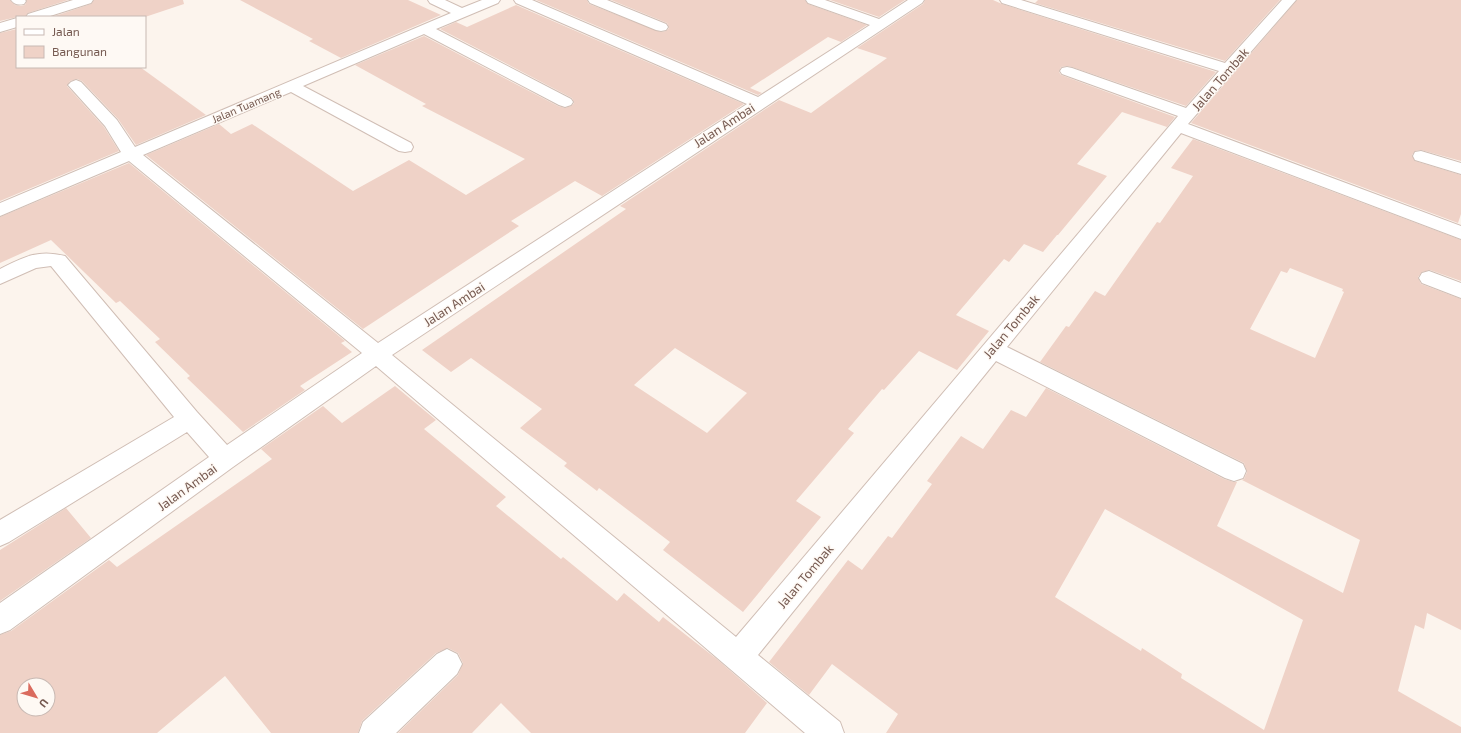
<svg xmlns="http://www.w3.org/2000/svg" width="1461" height="733" viewBox="0 0 1461 733" font-family="'Exo 2',sans-serif">
<style>
.building{fill:#efd2c7;fill-rule:evenodd}
.lines{fill:none;stroke-linecap:round;stroke-linejoin:round}
.minor-casing{stroke:#d0beb5;stroke-width:2}
.minor{fill:#fff;fill-rule:evenodd}
.labels{text-anchor:middle;dominant-baseline:central;stroke-width:3;stroke-linejoin:round;paint-order:stroke}
.far-street-label{font-size:11px;fill:#765a51;stroke:#fef9f4}
.street-label{font-size:13px;fill:#765a51;stroke:#fef9f4}
</style>
<rect width="100%" height="100%" fill="#fcf4ed"/>
<path class="building" d="M0,0H10L15,5L20,6L25,5L27,0H68L28,13L25,17H17L0,21Z
M94,0H183L184,4L145,17H52L91,4Z
M240,0H408L441,15L341,58L309,41L313,39Z
M536,0H587L589,4L661,32L666,31L669,28L667,23L611,0H805L808,4L867,25L841,42L828,37L750,88L762,93L758,95Z
M830,0H905L879,17Z
M925,0H993L1002,4L1216,72L1186,106L1072,67L1067,66L1061,67L1059,72L1061,75L1175,117L1167,127L1122,112L1077,164L1107,176L1058,235H1057L1043,252L1024,244L1009,262L1004,259L956,315L989,331L957,370L919,351L884,390L882,389L848,429L854,433L796,501L821,517L743,612L663,550L670,542L599,488L597,491L564,466L567,463L520,428L542,409L471,358L451,372L422,350L626,209L620,206L779,100L811,113L887,58L857,48L923,4ZM675,348L747,393L707,433L634,385Z
M1038,0H1280L1225,61L1035,3Z
M1297,0H1461V161L1421,150L1415,151L1412,155L1415,161L1461,175V214L1458,223L1191,123Z
M516,5L744,104L602,196L575,181L511,221L519,226L363,329L146,155L219,124L231,134L252,124L353,191L409,160L466,195L525,159L422,106L426,104L355,65L424,36L558,106L565,108L571,106L574,103L572,98L440,29L456,22L467,27Z
M17,29V67H140L206,115L136,145L118,119L82,81L77,79L70,81L67,86L104,127L119,151L0,201V33Z
M1193,139L1461,240V281L1430,270L1422,272L1418,277L1421,284L1461,299V630L1427,613L1424,629L1415,625L1398,691L1461,727V733H886L898,714L832,664L809,695L769,662L848,560L862,570L888,536L892,538L932,484L927,481L961,436L983,449L1011,410L1026,417L1046,388L1224,479L1234,482H1237L1217,526L1343,593L1360,540L1242,480L1244,479L1247,472L1244,463L1040,362L1066,326L1069,327L1095,291L1105,296L1157,222L1160,223L1193,176L1171,168ZM1290,268L1343,289L1342,291L1344,292L1315,358L1250,329L1281,271L1287,273ZM1105,509L1303,620L1264,730L1181,678L1182,674L1142,648L1141,651L1055,597Z
M129,163L345,341L341,343L352,352L300,386L305,390L243,432L187,378L190,376L155,342L160,339L120,301L116,303L51,240L0,263V217Z
M395,386L436,420L424,429L506,497L496,506L561,559L563,557L617,601L624,593L659,622L663,617L718,660L767,703L745,733H531L501,703L472,733H398L458,675L463,663L458,653L448,648L436,653L362,721L358,733H271L225,676L157,733H0V635L11,631L109,560L117,567L272,459L261,449L323,406L342,423ZM24,685H48V709H24Z
M66,508L91,538L0,601V550Z"/>
<g class="lines">
<defs>
<path id="minor" d="M11,0H25L26,1L24,4C18,5 15,5 11,0Z
M73,0H93L91,3L47,17H26L28,14Z
M428,0H445L462,8L482,0H500L498,3L436,29L571,99L573,102L571,105L565,107L559,105L424,34L303,86L411,143L413,147L411,151L405,152L399,151L291,92L143,155L378,343L747,104L516,3L514,0H532L758,97L870,25L808,3L806,0H825L879,19L908,0H924L922,3L392,355L736,637L1178,116L1062,74L1060,71L1062,68L1067,67L1072,68L1186,108L1219,71L1002,3L1000,0H1021L1225,63L1282,0H1296L1188,124L1461,226V239L1181,133L1007,347L1243,464L1246,471L1243,478L1234,481L1225,478L996,361L758,655L840,722L844,733H805L376,366L233,467L10,630L0,634V603L209,457L187,432L9,542L0,546V520L174,417L51,266L36,268L0,284V269C24,257 38,249 65,256L197,412L227,445L362,353L129,161L0,216V203L121,152L105,126L68,85L71,82L76,80L81,82L117,120L135,147L451,13L430,3Z
M588,0H607L666,24L668,27L666,30L661,31L656,30L590,3Z
M17,18V27L0,32V23Z
M1421,151L1461,163V174L1415,160L1413,156L1415,152Z
M1429,271L1461,283V298L1422,283L1419,278L1422,273Z
M447,649L457,654L462,664L457,674L396,733H359L363,722L437,654Z"/>
</defs>
<use href="#minor" class="minor-casing"/>
<use href="#minor" class="minor"/>
</g>
<g class="labels">
<g class="far-street-label">
<text transform="translate(246 105) rotate(-23)">Jalan Tuamang</text>
</g>
<g class="street-label">
<text transform="translate(1220 79) rotate(-49)">Jalan Tombak</text>
<text transform="translate(724 125) rotate(-33)">Jalan Ambai</text>
<text transform="translate(454 304) rotate(-33)">Jalan Ambai</text>
<text transform="translate(1011 326) rotate(-50)">Jalan Tombak</text>
<text transform="translate(187 487) rotate(-36)">Jalan Ambai</text>
<text transform="translate(805 576) rotate(-50)">Jalan Tombak</text>
</g>
</g>
<rect x="16" y="16" width="130" height="52" fill="#fef9f4" stroke="#c8b9b3"/>
<rect x="24" y="29" width="20" height="6" fill="#ffffff" stroke="#c8b9b3"/>
<text x="52" y="36" font-size="12" fill="#765a51">Jalan</text>
<rect x="24" y="46" width="20" height="12" fill="#efd2c7" stroke="#c8b9b3"/>
<text x="52" y="56" font-size="12" fill="#765a51">Bangunan</text>
<g transform="translate(36 697) rotate(128)"><circle r="19" fill="#fef9f4" stroke="#c8b9b3"/>
<path d="M0-3L7 15L0 10L-7 15Z" fill="#da6b5e"/>
<text y="-6" font-size="11" font-weight="bold" text-anchor="middle" fill="#765a51">U</text>
</g>
</svg>
